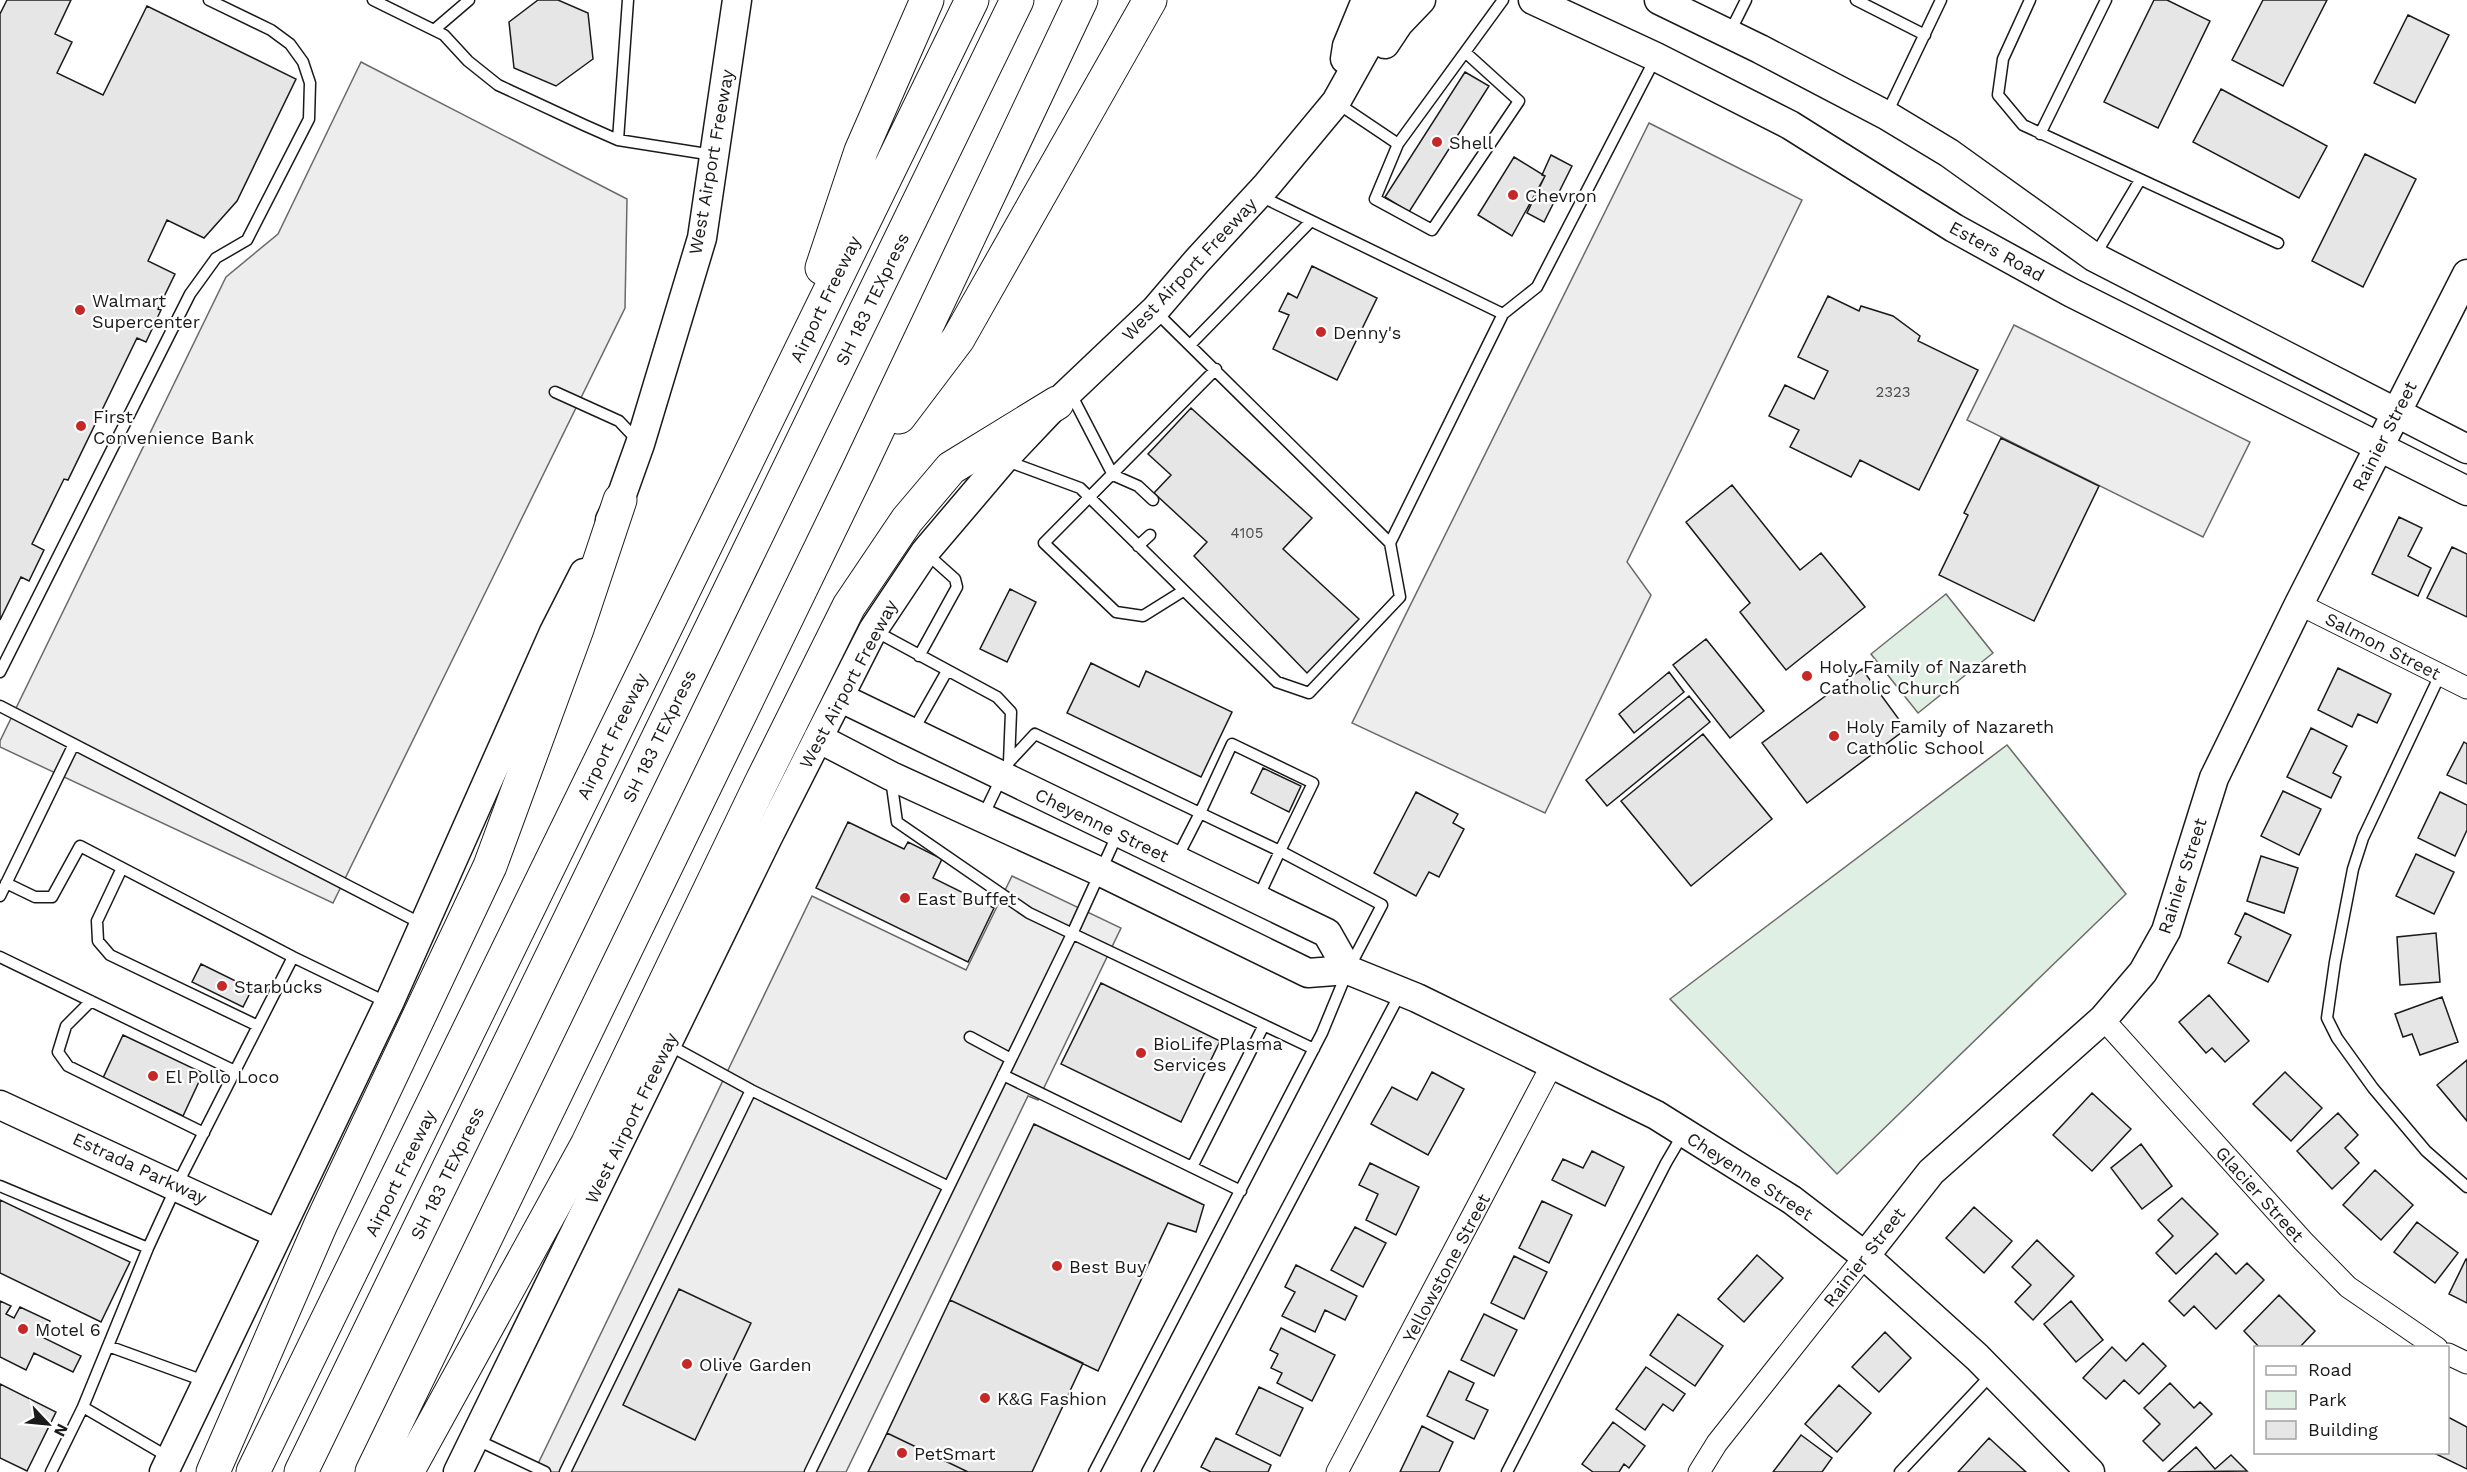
<svg xmlns="http://www.w3.org/2000/svg" width="2467" height="1472" viewBox="0 0 2467 1472" font-family="'Work Sans',sans-serif">
<style>
.green{fill:#e0efe3;stroke:#6a6a6a;stroke-width:1.5}
.parking{fill:#ededed;stroke:#6a6a6a;stroke-width:1.5}
.building{fill:#e6e6e6;stroke:#1a1a1a;stroke-width:1.5}
.lines{fill:none;stroke-linecap:round;stroke-linejoin:round}
.lane-casing{stroke:#1a1a1a;stroke-width:13}
.street-casing{stroke:#1a1a1a;stroke-width:23}
.secondary-casing{stroke:#1a1a1a;stroke-width:31}
.highway-casing{stroke:#1a1a1a;stroke-width:35}
.lane{stroke:#fff;stroke-width:10}
.street{stroke:#fff;stroke-width:21}
.secondary{stroke:#fff;stroke-width:28}
.highway{stroke:#fff;stroke-width:33}
.poi-dot{fill:#c62828;stroke:#fff;stroke-width:2}
.labels{text-anchor:middle;dominant-baseline:central;stroke-width:4.5;stroke-linejoin:round;paint-order:stroke}
.number-label{font-size:15px;fill:#4d4d4d}
.poi-label{font-size:18px;fill:#1a1a1a;stroke:#fff;text-anchor:start}
.street-label{font-size:18px;fill:#1a1a1a;stroke:#fff}
</style>
<rect width="100%" height="100%" fill="#fff"/>
<path class="green" d="M1946,594L1993,653L1918,713L1871,654Z
M2007,745L2126,894L1837,1174L1670,999Z"/>
<path class="parking" d="M361,62L627,199L625,308L333,903L0,747V741L226,277L278,234Z
M1649,123L1802,200L1627,562L1651,595L1545,813L1352,723Z
M2014,325L2250,442L2203,537L1967,420Z
M1012,876L1121,928L1038,1100L1028,1096L846,1472H534L812,896L966,970Z"/>
<path class="building" d="M7,0H71L55,34L72,42L57,73L103,95L147,6L296,79L237,201L204,238L167,220L148,261L175,274L158,309L161,310L146,342L137,338L68,480L64,479L32,544L44,550L29,581L21,577L0,620V14Z
M538,0H558L588,13L593,59L556,86L514,68L509,22Z
M2154,0H2167L2210,21L2158,128L2104,102Z
M2263,0H2327L2283,86L2232,60Z
M2408,15L2449,35L2415,103L2374,83Z
M1465,72L1489,86L1409,212L1385,197Z
M2221,89L2327,146L2299,198L2193,142Z
M2365,154L2416,179L2363,287L2312,261Z
M1551,155L1572,166L1544,222L1527,213L1545,176L1542,175Z
M1514,157L1545,176L1512,236L1478,215Z
M1312,266L1377,298L1337,380L1273,349L1289,315L1279,311L1288,293L1297,298Z
M1828,296L1859,311L1861,306L1893,316L1920,336L1918,341L1978,370L1919,490L1860,460L1851,477L1790,447L1799,430L1769,416L1785,385L1814,399L1828,371L1798,357Z
M1191,408L1312,518L1283,549L1359,619L1307,673L1194,556L1207,542L1154,493L1171,475L1148,454Z
M2001,438L2099,486L2034,621L1939,575L1968,515L1964,513Z
M1732,485L1800,570L1821,553L1865,607L1786,670L1740,612L1750,603L1686,522Z
M2399,517L2422,528L2408,556L2431,568L2418,596L2372,574Z
M2452,547L2467,554V617L2427,598Z
M1010,589L1036,602L1007,662L980,649Z
M1706,639L1764,711L1730,738L1673,665Z
M1091,663L1139,687L1146,671L1232,712L1201,777L1067,713Z
M2338,668L2391,694L2377,723L2358,714L2352,727L2318,710Z
M1862,669L1906,729L1807,803L1762,743Z
M1669,672L1684,692L1634,733L1619,714Z
M1689,696L1710,722L1607,806L1586,780Z
M2311,728L2347,746L2333,773L2341,777L2331,798L2287,777Z
M1703,734L1772,819L1691,886L1621,801Z
M2464,742L2467,744V784L2447,775Z
M1263,768L1301,786L1289,812L1251,793Z
M2283,791L2321,809L2299,855L2261,836Z
M1416,792L1458,814L1453,823L1464,829L1439,877L1429,872L1416,896L1374,873Z
M2440,792L2467,805V830L2455,856L2418,838Z
M848,822L904,849L908,842L942,859L933,878L994,908L968,962L816,888Z
M2416,854L2454,872L2434,914L2396,896Z
M2261,856L2298,868L2284,913L2247,901Z
M2245,913L2291,935L2268,982L2228,963L2241,937L2235,934Z
M2436,933L2440,982L2400,985L2397,937Z
M201,964L252,989L243,1007L192,982Z
M1101,983L1220,1041L1181,1122L1061,1064Z
M2209,995L2249,1041L2225,1062L2212,1048L2206,1053L2179,1022Z
M2442,997L2458,1042L2420,1055L2412,1034L2403,1037L2395,1014Z
M123,1035L203,1073L183,1116L103,1078Z
M2467,1060V1121L2437,1085Z
M1432,1072L1464,1089L1428,1155L1371,1124L1392,1087L1417,1100Z
M2285,1072L2322,1108L2291,1141L2253,1104Z
M2092,1093L2131,1129L2092,1171L2053,1135Z
M2338,1113L2358,1135L2345,1148L2359,1163L2332,1189L2297,1151Z
M1034,1124L1204,1205L1196,1232L1168,1223L1098,1371L950,1300Z
M2141,1144L2172,1186L2142,1209L2111,1168Z
M1592,1151L1624,1167L1605,1206L1552,1180L1563,1159L1583,1168Z
M1370,1163L1419,1187L1396,1235L1366,1220L1378,1194L1359,1185Z
M2375,1170L2413,1205L2381,1240L2343,1205Z
M2182,1198L2218,1234L2176,1274L2156,1253L2173,1236L2158,1220Z
M0,1200L130,1262L101,1322L0,1273Z
M1542,1201L1572,1215L1549,1263L1519,1248Z
M1974,1207L2012,1241L1984,1273L1946,1238Z
M2417,1222L2458,1253L2435,1283L2394,1252Z
M1355,1227L1386,1243L1363,1287L1331,1270Z
M2037,1240L2074,1276L2033,1320L2015,1302L2031,1285L2012,1267Z
M2216,1253L2236,1274L2247,1263L2264,1280L2216,1329L2194,1306L2184,1316L2169,1301Z
M1757,1255L1783,1278L1744,1322L1718,1299Z
M1514,1256L1547,1272L1524,1319L1491,1303Z
M2466,1259H2467V1303L2449,1294Z
M1296,1265L1357,1296L1345,1320L1325,1310L1315,1332L1282,1316L1295,1292L1285,1287Z
M679,1289L751,1323L695,1440L623,1405Z
M2279,1295L2315,1331L2299,1348H2260L2244,1331Z
M950,1300L1083,1363L1032,1472H968L887,1433Z
M0,1301L11,1306L6,1314L14,1318L20,1307L50,1321L42,1337L81,1356L73,1372L34,1353L26,1370L0,1357Z
M2071,1301L2103,1340L2076,1362L2044,1324Z
M1484,1314L1517,1330L1494,1376L1461,1360Z
M1678,1314L1723,1346L1695,1386L1650,1355Z
M1281,1328L1335,1355L1312,1401L1277,1383L1282,1373L1271,1368L1278,1354L1270,1350Z
M1885,1332L1911,1358L1879,1392L1852,1367Z
M2143,1343L2166,1366L2139,1394L2124,1380L2106,1399L2083,1378L2112,1347L2126,1361Z
M1646,1367L1685,1394L1673,1411L1663,1404L1645,1430L1616,1409Z
M1449,1371L1474,1383L1466,1400L1488,1410L1474,1439L1427,1416Z
M2170,1383L2194,1408L2200,1402L2212,1414L2163,1461L2143,1441L2160,1424L2144,1408Z
M0,1384L56,1412L27,1471L0,1458Z
M1839,1385L1871,1413L1837,1452L1805,1424Z
M1259,1387L1303,1408L1280,1456L1236,1434Z
M2448,1417L2467,1427V1469L2432,1452H2448Z
M1613,1422L1645,1446L1629,1468L1624,1464L1619,1472H1593L1582,1464Z
M1422,1426L1453,1442L1439,1472H1400Z
M887,1433L968,1472H868Z
M1801,1435L1832,1458L1822,1472H1773Z
M1216,1438L1271,1465L1268,1472H1211L1201,1467Z
M1989,1438L2026,1472H1958Z
M2196,1447L2215,1469L2231,1455L2247,1471L2168,1472Z"/>
<g class="lines">
<defs>
<path id="lane" d="M373,0L444,35L468,61L498,85L584,125L618,140L713,155
M1856,0L1925,35
M2030,0L2003,59L1998,95L2023,125L2278,243
M434,30L469,0
M1730,32L1746,0
M1337,103L1398,144L1503,0
M1887,113L1941,0
M2040,134L2106,0
M618,140L628,0
M1398,144L1375,199L1432,230L1519,101L1465,52
M1258,195L1503,314L1390,543
M2094,257L2140,180
M1503,314L1537,287L1655,59
M1191,344L1311,221
M555,392L619,421L638,441
M1071,394L1113,475L1138,486L1153,500
M1007,461L1080,488L1277,682L1309,693L1400,597L1390,543L1156,312
M1138,546L1150,535
M1183,591L1143,616L1116,612L1044,543L1216,369
M875,631L997,697L1011,712L1009,762L983,816
M919,656L957,587L955,579L926,553
M0,672L190,294L216,258L247,240L309,119L310,83L303,62L290,44L271,30L209,0
M2440,675L2363,838L2353,869L2335,962L2327,1018L2337,1038L2373,1088L2426,1151L2467,1187
M0,706L424,925
M913,731L947,671
M1009,762L1035,734L1200,813L1232,744L1313,783L1280,851L1382,905L1348,970L1322,1033L1094,1472
M891,779L897,822L1029,913L1314,1049
M1176,860L1200,813L1280,851L1257,900
M122,868L97,921L98,941L110,955L258,1026
M6,883L35,897H52L80,846L293,957L388,1003
M0,896L74,744
M0,957L235,1071
M91,1001L66,1026L58,1052L68,1066L204,1133
M970,1037L1011,1059
M667,1044L751,1090L947,1186
M1003,1075L1241,1191
M1192,1167L1264,1025
M0,1186L148,1248
M207,1382L108,1346L148,1248L177,1185L293,957
M83,1407L108,1346
M475,1439L545,1472
M51,1472L83,1407L170,1458
M565,1472L751,1090
M810,1472L1072,934L1118,833
M1147,1472L1401,992
M1507,1472L1666,1163L1683,1134
M1900,1472L1992,1374"/>
<path id="street" d="M2299,604L2467,688
M2103,1019L2303,1241L2348,1287L2437,1348
M2448,1354L2467,1363
M1337,1472L1553,1063
M1699,1472L1717,1443L1865,1256"/>
<path id="secondary" d="M1533,0L1656,57L1790,125L1954,228L2072,293L2467,491
M1659,0L1760,49L1886,115L1949,153L2094,257L2467,449
M1385,44L1399,23L1421,0
M1345,59L1347,46L1366,0
M610,520L620,500L640,444L702,238L737,0
M839,697L1327,933L1348,970
M818,738L891,776L1101,872L1308,973L1348,970L1417,998L1656,1115L1792,1200L1865,1256L1977,1357L2090,1472
M0,1105L278,1234
M1865,1256L1931,1172L2103,1019L2143,972L2166,931L2214,778L2299,604L2467,274
M164,1472L389,1003L554,632L584,573
M458,1472L767,839L873,630L925,552L1004,459L1057,403L1155,310L1197,261L1267,185L1336,102L1393,0"/>
<path id="highway" d="M822,268L861,151L927,0
M899,417L958,339L1150,0
M213,1472L321,1224L490,866L577,629L620,500
M253,1472L972,0
M301,1472L1017,0
M372,1472L858,471L1081,0
M407,1472L587,1145L760,785L849,606L907,520L951,468L1057,403"/>
</defs>
<use href="#lane" class="lane-casing"/>
<use href="#street" class="street-casing"/>
<use href="#secondary" class="secondary-casing"/>
<use href="#highway" class="highway-casing"/>
<use href="#lane" class="lane"/>
<use href="#street" class="street"/>
<use href="#secondary" class="secondary"/>
<use href="#highway" class="highway"/>
</g>
<g class="poi-dot">
<circle cx="1437" cy="142" r="6"/>
<circle cx="1513" cy="195" r="6"/>
<circle cx="80" cy="310" r="6"/>
<circle cx="1321" cy="332" r="6"/>
<circle cx="81" cy="426" r="6"/>
<circle cx="1807" cy="676" r="6"/>
<circle cx="1834" cy="736" r="6"/>
<circle cx="905" cy="898" r="6"/>
<circle cx="222" cy="986" r="6"/>
<circle cx="1141" cy="1053" r="6"/>
<circle cx="153" cy="1076" r="6"/>
<circle cx="1057" cy="1266" r="6"/>
<circle cx="23" cy="1329" r="6"/>
<circle cx="687" cy="1364" r="6"/>
<circle cx="985" cy="1398" r="6"/>
<circle cx="902" cy="1453" r="6"/>
</g>
<g class="labels">
<g class="number-label">
<text x="1893" y="392">2323</text>
<text x="1247" y="533">4105</text>
</g>
<g class="poi-label">
<text x="1449" y="142">Shell</text>
<text x="1525" y="195">Chevron</text>
<text x="92" y="300">Walmart<tspan x="92" dy="21">Supercenter</tspan></text>
<text x="1333" y="332">Denny's</text>
<text x="93" y="416">First<tspan x="93" dy="21">Convenience Bank</tspan></text>
<text x="1819" y="666">Holy Family of Nazareth<tspan x="1819" dy="21">Catholic Church</tspan></text>
<text x="1846" y="726">Holy Family of Nazareth<tspan x="1846" dy="21">Catholic School</tspan></text>
<text x="917" y="898">East Buffet</text>
<text x="234" y="986">Starbucks</text>
<text x="1153" y="1043">BioLife Plasma<tspan x="1153" dy="21">Services</tspan></text>
<text x="165" y="1076">El Pollo Loco</text>
<text x="1069" y="1266">Best Buy</text>
<text x="35" y="1329">Motel 6</text>
<text x="699" y="1364">Olive Garden</text>
<text x="997" y="1398">K&amp;G Fashion</text>
<text x="914" y="1453">PetSmart</text>
</g>
<g class="street-label">
<text transform="translate(711 162) rotate(-80)">West Airport Freeway</text>
<text transform="translate(1997 251) rotate(29)">Esters Road</text>
<text transform="translate(1189 269) rotate(-47)">West Airport Freeway</text>
<text transform="translate(825 299) rotate(-64)">Airport Freeway</text>
<text transform="translate(872 299) rotate(-64)">SH 183 TEXpress</text>
<text transform="translate(2384 436) rotate(-63)">Rainier Street</text>
<text transform="translate(2383 646) rotate(27)">Salmon Street</text>
<text transform="translate(848 684) rotate(-62)">West Airport Freeway</text>
<text transform="translate(612 736) rotate(-64)">Airport Freeway</text>
<text transform="translate(659 736) rotate(-64)">SH 183 TEXpress</text>
<text transform="translate(1102 825) rotate(26)">Cheyenne Street</text>
<text transform="translate(2182 876) rotate(-72)">Rainier Street</text>
<text transform="translate(631 1118) rotate(-64)">West Airport Freeway</text>
<text transform="translate(140 1168) rotate(25)">Estrada Parkway</text>
<text transform="translate(400 1173) rotate(-64)">Airport Freeway</text>
<text transform="translate(447 1173) rotate(-64)">SH 183 TEXpress</text>
<text transform="translate(1750 1176) rotate(33)">Cheyenne Street</text>
<text transform="translate(2260 1194) rotate(48)">Glacier Street</text>
<text transform="translate(1864 1257) rotate(-52)">Rainier Street</text>
<text transform="translate(1446 1268) rotate(-62)">Yellowstone Street</text>
</g>
</g>
<rect x="2254" y="1346" width="195" height="108" fill="#ffffff" stroke="#a3a3a3" stroke-width="1.5"/>
<rect x="2266" y="1366" width="30" height="9" fill="#ffffff" stroke="#a3a3a3" stroke-width="1.5"/>
<text x="2308" y="1376" font-size="18" fill="#1a1a1a">Road</text>
<rect x="2266" y="1391" width="30" height="18" fill="#e0efe3" stroke="#a3a3a3" stroke-width="1.5"/>
<text x="2308" y="1406" font-size="18" fill="#1a1a1a">Park</text>
<rect x="2266" y="1421" width="30" height="18" fill="#e6e6e6" stroke="#a3a3a3" stroke-width="1.5"/>
<text x="2308" y="1436" font-size="18" fill="#1a1a1a">Building</text>
<g transform="translate(48 1424) rotate(116)" stroke="#ffffff" stroke-width="4.5" paint-order="stroke">
<path d="M0-4.5L10 22L0 15L-10 22Z" fill="#1a1a1a"/>
<text y="-9" font-size="16" font-weight="bold" text-anchor="middle" fill="#1a1a1a">N</text>
</g>
</svg>
